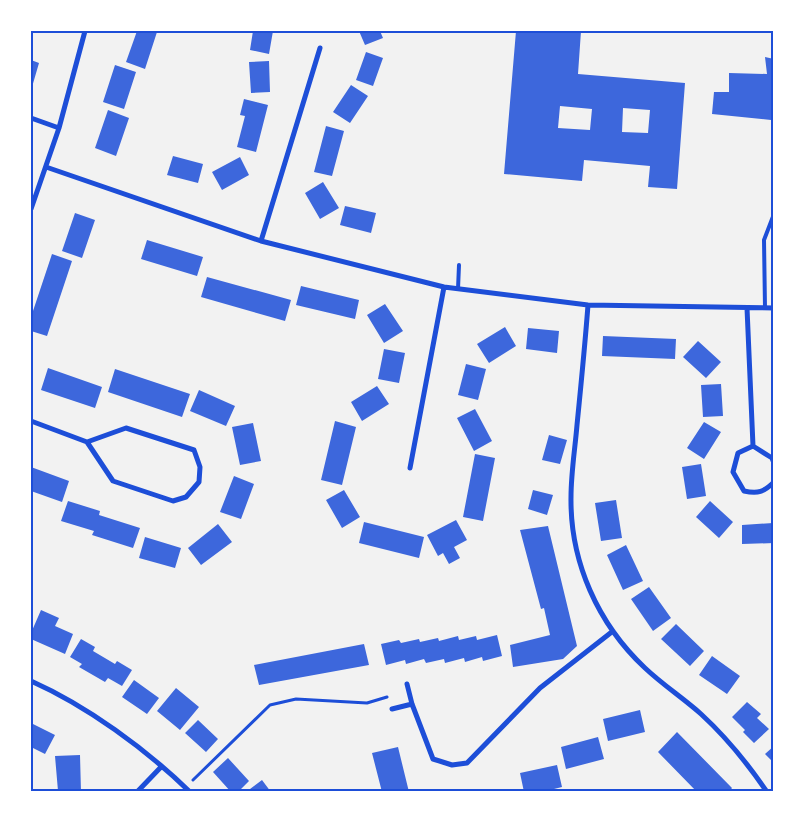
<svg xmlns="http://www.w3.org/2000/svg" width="805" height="823" viewBox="0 0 805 823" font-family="Quicksand,sans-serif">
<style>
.building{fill:#3d67dc;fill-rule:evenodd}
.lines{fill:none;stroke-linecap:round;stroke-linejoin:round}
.path{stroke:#1d4ed8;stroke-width:3}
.service{stroke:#1d4ed8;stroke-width:4}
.minor{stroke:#1d4ed8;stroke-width:5}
.neatline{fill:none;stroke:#1d4ed8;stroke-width:2}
</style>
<rect width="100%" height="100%" fill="#f2f2f2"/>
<path class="building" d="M137,31L157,32L145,69L126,62Z
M253,31H273L269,54L250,50Z
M359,31H380L383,38L365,45Z
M516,31H581L578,74L685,83L677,189L648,187L650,166L584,160L582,181L504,174ZM560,106L592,109L590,130L558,128ZM623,108L650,110L648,133L622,132Z
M366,52L383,58L373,86L356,80Z
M765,57L774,59V132L771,131V120L712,114L714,92H729V73L767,74Z
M31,60L39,63L32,87H31Z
M269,61L270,92L251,93L249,62Z
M115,65L136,72L124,109L103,102Z
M351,85L368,96L350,123L333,112Z
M244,99L268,105L256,152L237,147L245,116L240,115Z
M108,110L129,118L116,156L95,148Z
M326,126L344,131L332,176L314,172Z
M173,156L203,164L198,183L167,175Z
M240,157L249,175L222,190L212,172Z
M323,182L339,208L320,219L305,193Z
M345,206L376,213L371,233L340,225Z
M75,213L95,220L82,258L62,251Z
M147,240L203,257L197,276L141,259Z
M52,254L72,261L47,336L31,331V317Z
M207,277L291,300L285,321L201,297Z
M301,286L359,300L355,319L296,305Z
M385,304L403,331L384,343L367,315Z
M505,327L516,346L489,363L477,344Z
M528,328L559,331L557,353L526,349Z
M603,336L676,339L675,359L602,356Z
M698,341L721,362L706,378L683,357Z
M384,349L405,353L399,383L378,379Z
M466,364L486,369L478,400L458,395Z
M48,368L102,387L95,408L41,390Z
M115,369L190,394L182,417L108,392Z
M721,384L723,416L703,417L701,385Z
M377,386L389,404L362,421L351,402Z
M199,390L235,406L226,426L190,411Z
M475,409L492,441L474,451L457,418Z
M335,421L356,427L342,485L321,480Z
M704,422L721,432L704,459L687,448Z
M253,423L261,461L240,465L232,427Z
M549,435L567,440L560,464L542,460Z
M475,454L495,458L483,521L463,517Z
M701,464L706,496L687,499L682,467Z
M31,467L69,481L62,502L31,491Z
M234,476L254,484L241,519L220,512Z
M344,490L360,517L342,528L326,500Z
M533,490L553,495L547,515L528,509Z
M616,500L622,538L601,541L595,503Z
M68,501L100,511L99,515L140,528L133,548L92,535L94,531L61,521Z
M710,501L733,522L719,538L696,517Z
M456,520L467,540L454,547L460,558L449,564L443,553L438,556L427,535Z
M364,522L424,537L419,558L359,543Z
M773,523L774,543L742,544V525Z
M218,524L232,542L201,565L188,548Z
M548,526L577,646L563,659L513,667L510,645L550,635L544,608L541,609L520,530Z
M145,537L181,548L175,568L139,558Z
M626,545L643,581L623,590L607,555Z
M649,587L671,618L653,631L631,599Z
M41,610L59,618L55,626L73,634L65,654L31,639V633Z
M676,624L704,651L690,666L661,639Z
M497,635L502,656L483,661L482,657L465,662L464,658L445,663L444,659L426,663L424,659L406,664L405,660L386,665L381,644L399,640L401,643L419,639L420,642L438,638L439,641L458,636L459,640L476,636L477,640Z
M81,639L95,647L93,651L115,664L117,661L132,670L122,686L108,678L105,682L79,667L82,664L70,657Z
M364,644L369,665L259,685L254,665Z
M712,656L740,676L727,694L699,675Z
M134,680L159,698L147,714L122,697Z
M176,688L199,707L180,730L157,711Z
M747,702L761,714L757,718L769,729L754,743L743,732L745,730L732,717Z
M640,710L645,732L608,741L603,719Z
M198,720L218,739L206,752L185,733Z
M31,723L55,735L45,754L31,747Z
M677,732L732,788L729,792H697L658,752Z
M598,737L604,759L566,769L561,747Z
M774,746V763L765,754Z
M398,747L409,792H382L372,753Z
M80,755L81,792L58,791L55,756Z
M228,758L249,781L238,792H231L213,772Z
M557,765L562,787L542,792H524L520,773Z
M262,780L271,792H246Z"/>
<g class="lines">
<path class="path" d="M193,780L270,705L296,699L367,703L387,697"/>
<path class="service" d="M458,289L459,265
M765,308L764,240L774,214"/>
<path class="minor" d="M31,118L59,128
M46,167L261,241L444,287L588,305L774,308
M31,209L59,128L85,31
M261,241L320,48
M588,305C585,345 581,385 577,425C575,449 571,473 571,497C570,562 598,624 645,668C663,685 683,698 701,714C726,737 748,764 767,792
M747,308L753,446
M31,421L87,442L113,481L173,501L186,497L199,482L200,467L194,450L126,428L87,442
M753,446L738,453L733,472L744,491C758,494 764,492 774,482
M753,446L772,458L774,463
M410,468L444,287
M31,681C87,706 146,749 190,792
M407,684L412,704L433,759L452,765L467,763L540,688L613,631
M392,709L412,704
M137,792L161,767"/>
</g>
<rect width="805" height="823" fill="none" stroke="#ffffff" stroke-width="65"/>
<rect x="32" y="32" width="740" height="758" class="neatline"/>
</svg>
